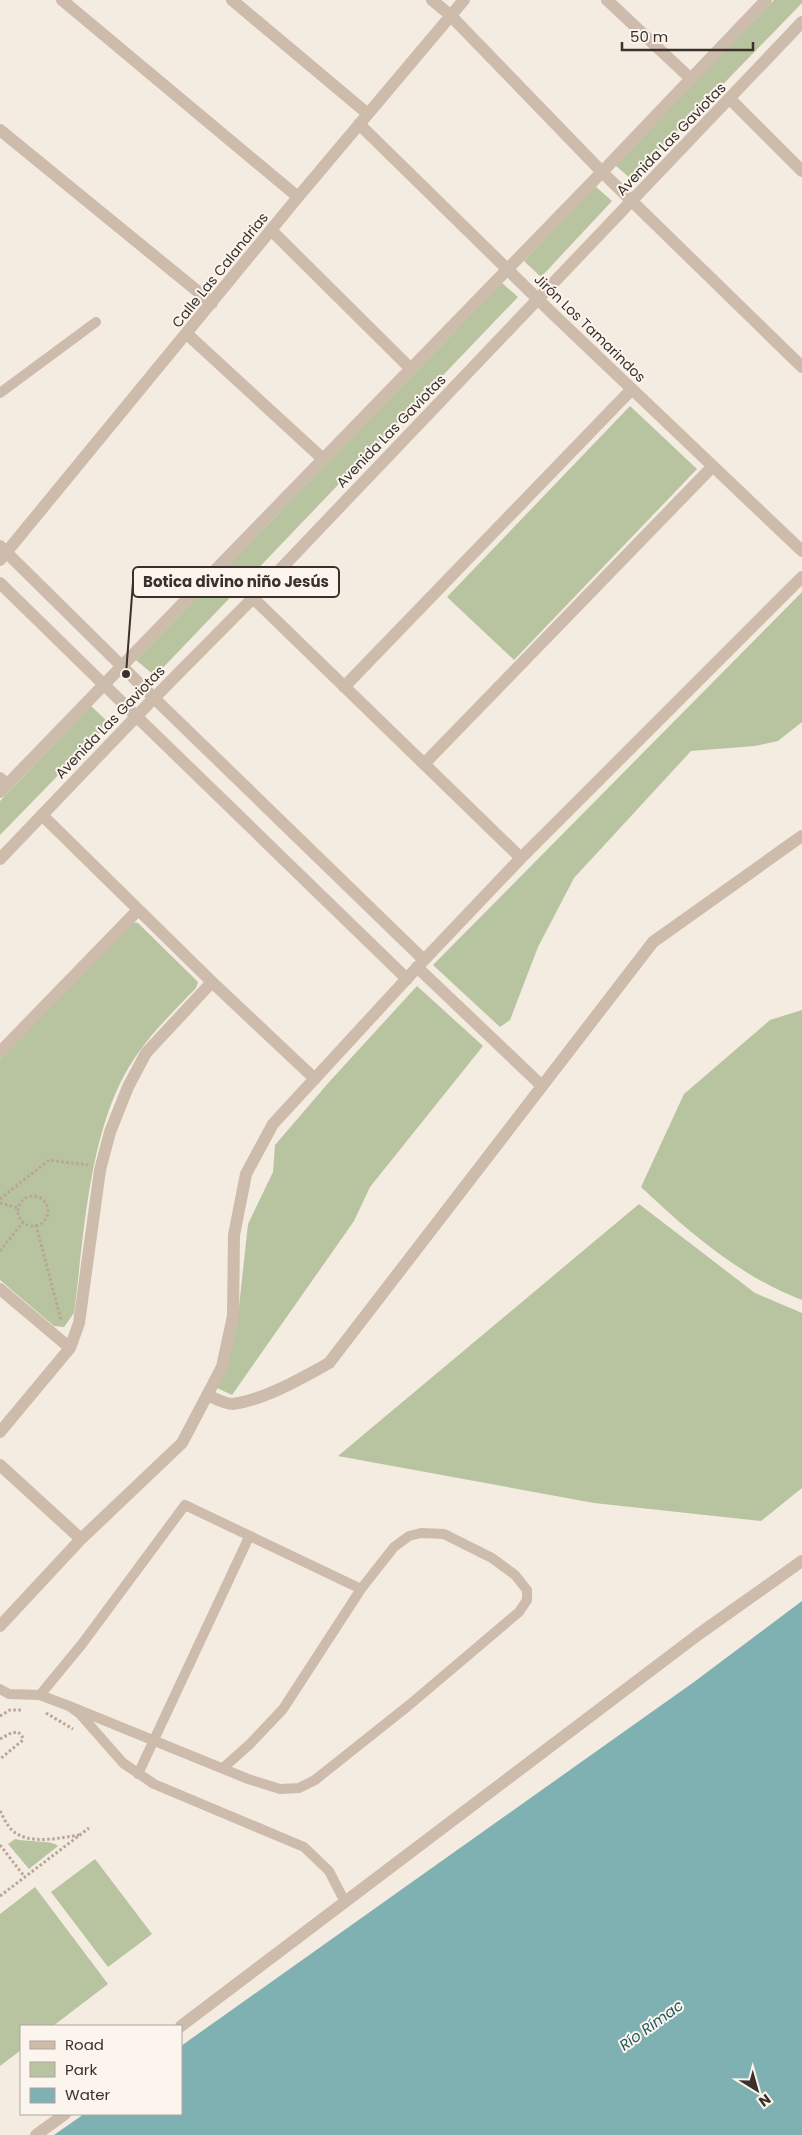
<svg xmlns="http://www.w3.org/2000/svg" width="802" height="2135" viewBox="0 0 802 2135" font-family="Poppins,sans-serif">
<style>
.green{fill:#b8c4a0}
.water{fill:#7fb0b2}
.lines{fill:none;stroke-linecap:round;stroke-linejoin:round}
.path{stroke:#b9a596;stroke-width:3;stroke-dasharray:2.5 2.5;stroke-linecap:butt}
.service{stroke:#cdbbac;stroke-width:10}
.minor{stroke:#cdbbac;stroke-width:12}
.tertiary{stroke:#cdbbac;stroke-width:12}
.labels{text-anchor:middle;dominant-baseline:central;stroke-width:4;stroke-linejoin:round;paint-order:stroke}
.street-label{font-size:14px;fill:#3b302b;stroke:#fbf5ee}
.water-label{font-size:15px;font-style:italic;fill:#1f5a5e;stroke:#fbf5ee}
.leader{fill:none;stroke:#3b302b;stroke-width:2}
.callout-dot{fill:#3b302b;stroke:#fbf5ee;stroke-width:2}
.callout{fill:#fbf5ee;stroke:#3b302b;stroke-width:2}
.callout-label{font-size:15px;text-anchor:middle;font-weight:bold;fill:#3b302b}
</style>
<rect width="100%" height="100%" fill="#f4ebe1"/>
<path class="green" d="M774,0H802V3L631,179L615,165Z
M595,186L612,201L541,277L524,261Z
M502,283L518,297L155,676L136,660Z
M630,406L697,469L514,660L447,597Z
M802,592V722L778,741L755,746L691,751L574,878L538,947L510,1020L500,1027L433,965Z
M91,706L109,723L0,835V801Z
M133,922L138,923L198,982L196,988C171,1014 144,1040 126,1072C88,1140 84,1237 74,1313L64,1327L54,1326L0,1280V1059Z
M417,986L483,1046L370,1187L354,1221L232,1395L217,1388L238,1316L248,1224L273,1172L275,1145L330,1081Z
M802,1010V1300C739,1276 689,1232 641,1187L684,1094L770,1020Z
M639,1204L755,1293L802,1313V1488L761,1521L594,1503L338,1456Z
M15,1839C26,1842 53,1840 58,1846L29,1869L8,1844Z
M95,1859L152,1934L108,1967L51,1892Z
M35,1887L108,1984L53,2026H21V2050L0,2066V1914Z"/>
<path class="water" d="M802,1601V2135H54L84,2114H181V2046L694,1682Z"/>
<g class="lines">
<path class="path" d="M18 1211a15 15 0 1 1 30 0a15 15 0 1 1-30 0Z
M0,1199L49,1160L88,1165
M0,1203L18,1208
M36,1225L61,1320
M0,1251L23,1222
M46,1713L73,1729
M0,1716L10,1710H23
M0,1739L11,1733L18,1732L22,1736L23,1740L0,1759
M0,1811C4,1818 7,1826 13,1831C29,1845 60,1838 79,1835
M0,1845L24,1876
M0,1896L89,1828"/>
<path class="service" d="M0,393L96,322
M0,1689L9,1694L40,1695L69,1706L80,1714L123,1763L154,1784L304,1847L329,1871L345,1902
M40,1695L82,1644L185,1505L361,1589
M69,1706L248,1779L280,1789L299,1788L315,1780L408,1706L519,1612L527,1600V1590L515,1575L492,1558L444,1534L421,1533L409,1536L394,1547L361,1589L283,1709L250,1744L223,1768
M138,1774L249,1537"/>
<path class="minor" d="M62,0L298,197
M232,0L368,114
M432,0L450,15L602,172L802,367
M607,0L691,79
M730,99L802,171
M359,124L552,313L802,551
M0,130L212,303
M271,230L411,369
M187,334L323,459
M0,560L298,197L464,0
M253,598L521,858
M121,667L602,172L766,0
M344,687L632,389
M136,716L407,979
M424,764L713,466
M0,778L7,785
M42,815L212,982L315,1079
M424,960L154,698L253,598L802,22
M417,967L542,1086
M0,1052L138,910
M0,1289L70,1348
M207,1395C214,1398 225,1404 233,1404C264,1400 302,1378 329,1363L653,942L802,836
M0,1432L70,1348L79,1323L100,1170L110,1132L128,1087L146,1053L212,982
M0,1465L81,1539
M0,1626L81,1539L182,1443L222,1367L233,1316L234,1235L246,1174L273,1124L424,960L521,858L802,577
M181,2026L699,1634L802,1561
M36,2135L65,2114"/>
<path class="tertiary" d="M0,546L154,698L0,859
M0,583L136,716
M0,792L121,667"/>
</g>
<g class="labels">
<g class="street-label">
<text transform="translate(671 139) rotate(-46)">Avenida Las Gaviotas</text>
<text transform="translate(220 270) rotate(-51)">Calle Las Calandrias</text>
<text transform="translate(590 328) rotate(44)">Jirón Los Tamarindos</text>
<text transform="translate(391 431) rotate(-46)">Avenida Las Gaviotas</text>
<text transform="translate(110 722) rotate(-46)">Avenida Las Gaviotas</text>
</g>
<g class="water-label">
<text transform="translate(651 2025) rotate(-36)">Río Rímac</text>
</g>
</g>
<path class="leader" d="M126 674L133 582"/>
<circle class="callout-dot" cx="126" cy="674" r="5"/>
<rect class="callout" x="133" y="567" width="206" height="30" rx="5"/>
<g class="callout-label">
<text x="236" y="587">Botica divino niño Jesús</text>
</g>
<rect x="20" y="2025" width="162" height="90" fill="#fbf5ee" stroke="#aea6a0"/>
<rect x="30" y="2041" width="25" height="8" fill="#cdbbac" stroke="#aea6a0"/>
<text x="65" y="2050" font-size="15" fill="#3b302b">Road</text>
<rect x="30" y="2062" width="25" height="15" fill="#b8c4a0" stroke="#aea6a0"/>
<text x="65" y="2075" font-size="15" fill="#3b302b">Park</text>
<rect x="30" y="2088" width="25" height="15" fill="#7fb0b2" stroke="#aea6a0"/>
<text x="65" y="2100" font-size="15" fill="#3b302b">Water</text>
<g transform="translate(757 2090) rotate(143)" stroke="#fbf5ee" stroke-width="4" paint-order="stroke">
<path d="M0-4L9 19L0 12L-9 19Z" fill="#3b302b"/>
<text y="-8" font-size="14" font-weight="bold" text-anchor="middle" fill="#3b302b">N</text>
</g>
<path d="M622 42v8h131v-8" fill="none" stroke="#3b302b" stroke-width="2.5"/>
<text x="630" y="42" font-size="15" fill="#3b302b" stroke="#fbf5ee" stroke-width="4" paint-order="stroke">50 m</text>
</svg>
